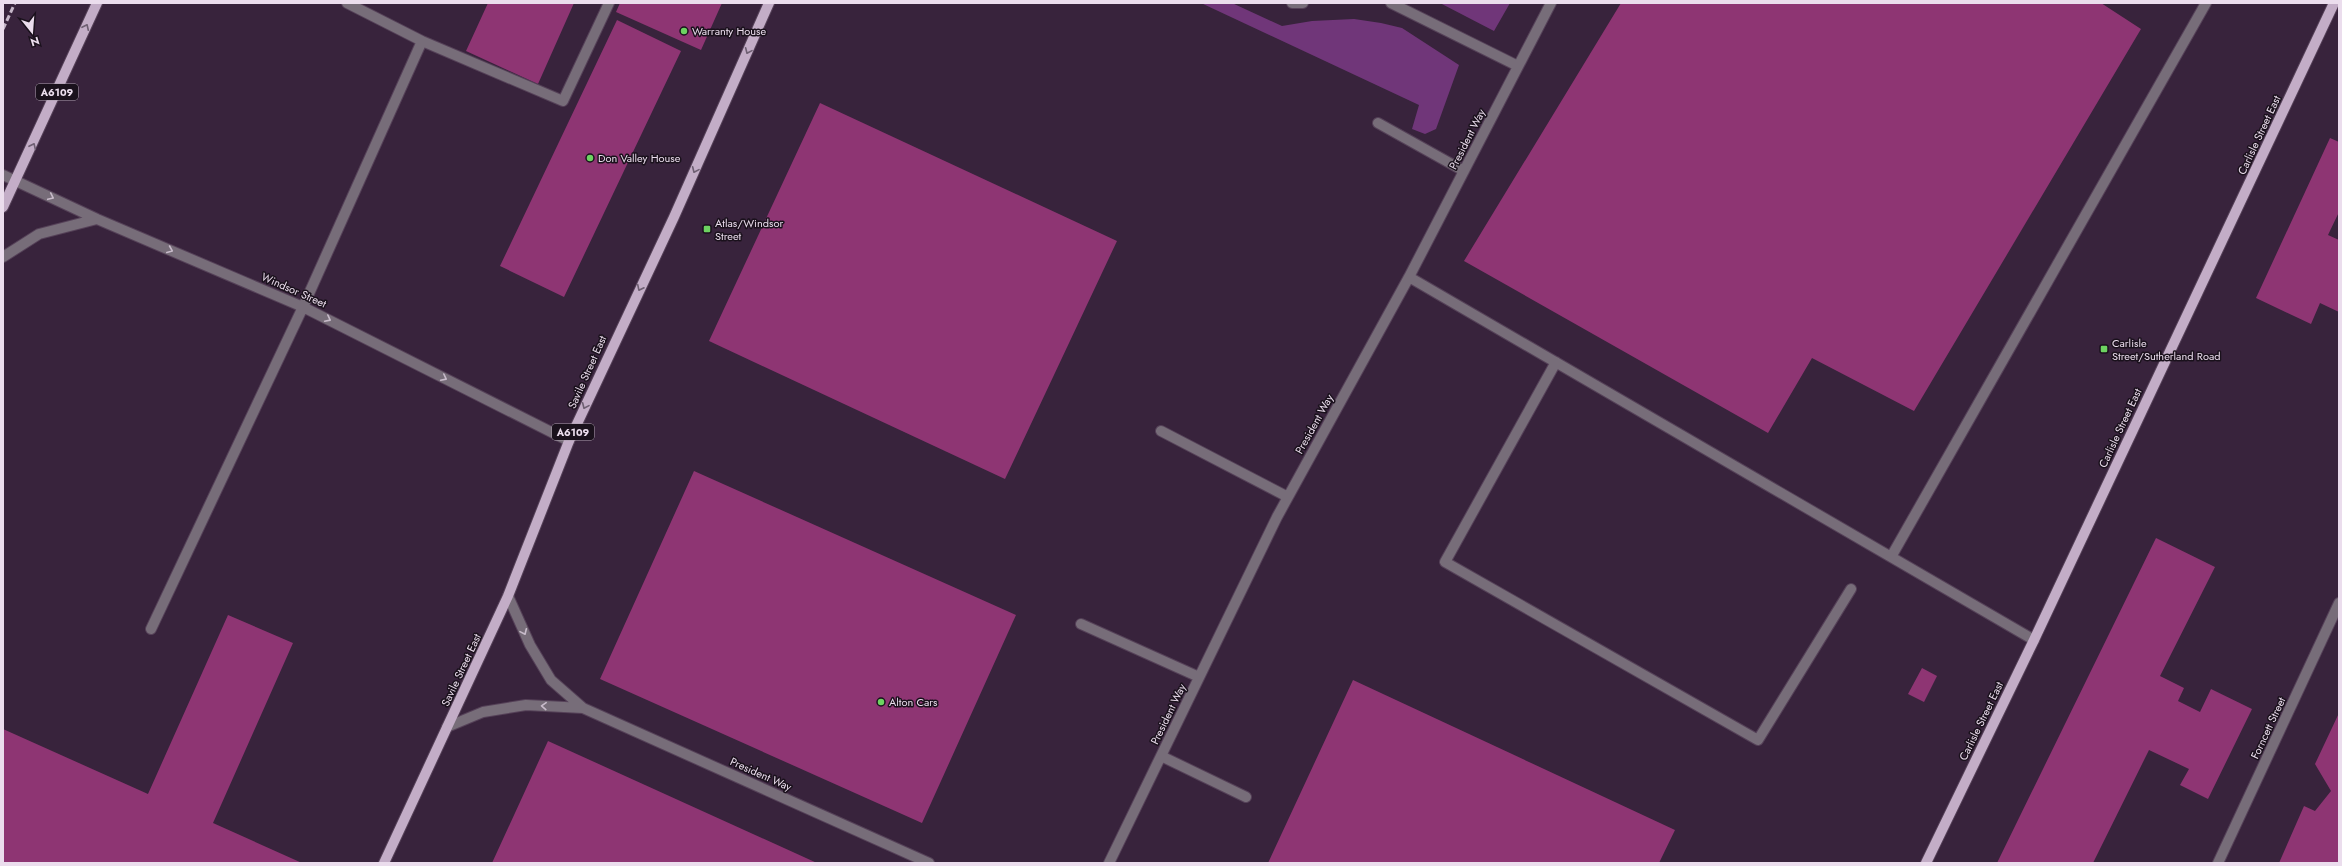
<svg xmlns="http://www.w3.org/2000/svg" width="2342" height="866" viewBox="0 0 2342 866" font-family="Jost,sans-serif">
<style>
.green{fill:#703679}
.building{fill:#8e3573}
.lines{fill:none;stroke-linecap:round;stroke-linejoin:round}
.minor-casing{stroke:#554158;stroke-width:12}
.major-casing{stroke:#554158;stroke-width:12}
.minor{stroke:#776d79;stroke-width:10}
.major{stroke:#c3adc7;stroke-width:10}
.rail{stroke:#c5b6c8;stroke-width:3;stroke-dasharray:6 3;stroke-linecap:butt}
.oneway{stroke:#6e5f72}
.oneway2{stroke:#c8bbca}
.poi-dot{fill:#6dd361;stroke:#1a111c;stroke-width:1.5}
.labels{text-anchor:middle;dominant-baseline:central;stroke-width:3;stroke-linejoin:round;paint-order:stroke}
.shield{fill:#1a111c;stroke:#aca0ae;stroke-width:1}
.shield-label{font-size:10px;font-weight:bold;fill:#ebdded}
.poi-label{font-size:11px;fill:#ebdded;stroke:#1a111c;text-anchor:start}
.street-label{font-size:11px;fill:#ebdded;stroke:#1a111c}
</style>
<rect width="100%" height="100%" fill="#38233c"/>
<path class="green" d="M1201,3H1232L1282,26L1312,21L1354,19L1381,23L1402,28L1459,65L1436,129L1425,134L1412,129L1419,105Z
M1440,3H1510L1494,31Z"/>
<path class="building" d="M488,3H574L538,84L466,51Z
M620,3H722L701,50L616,12Z
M1621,3H2101L2141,29L1914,411L1812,358L1768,433L1464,261Z
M617,20L681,51L564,297L500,266Z
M820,103L1117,241L1005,479L709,341Z
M2330,138L2339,142V212L2328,235L2339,240V312L2320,303L2311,324L2256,298Z
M694,471L1016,615L922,823L600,679Z
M2156,538L2215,567L2160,676L2184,688L2178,701L2200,712L2211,689L2252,709L2208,799L2180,785L2189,769L2149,750L2093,863H1997Z
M228,615L293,643L213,823L302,863H3V729L148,794Z
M1922,668L1937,676L1924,702L1908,694Z
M1353,680L1675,830L1659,863H1268Z
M2339,713V863H2279L2304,806L2315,811L2331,791L2315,764Z
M548,741L817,863H492Z"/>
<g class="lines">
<defs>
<path id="minor" d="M347,3L422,41L563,101L609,3
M1292,3H1303
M1391,3L1518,66
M1378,123L1464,171
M3,175L97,219L303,307L569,441
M3,257L39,234L97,219
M1409,277L2034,640
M1556,362L1445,562L1758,740L1851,589
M1161,431L1288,497
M1891,557L2206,3
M508,596L530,645L551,680L583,708L929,863
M1081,624L1199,677
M151,629L303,307L422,41
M447,727L483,712L526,705L583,708
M1161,756L1246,797
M1109,863L1277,517L1409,277L1551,3
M2218,863L2339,603"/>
<path id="major" d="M3,207L97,3
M384,863L508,596L569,441L674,217L769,3
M1926,863L2034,640L2334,3"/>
</defs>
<use href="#minor" class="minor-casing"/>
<use href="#major" class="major-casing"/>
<use href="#minor" class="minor"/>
<use href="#major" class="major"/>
<path class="rail" d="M3,29L15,3"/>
</g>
<defs><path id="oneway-chevron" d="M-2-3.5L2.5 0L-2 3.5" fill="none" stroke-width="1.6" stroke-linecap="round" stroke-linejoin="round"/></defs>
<g class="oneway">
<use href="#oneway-chevron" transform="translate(86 27) rotate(-65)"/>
<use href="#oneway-chevron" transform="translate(748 51) rotate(114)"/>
<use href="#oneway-chevron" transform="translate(33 146) rotate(-65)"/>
<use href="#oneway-chevron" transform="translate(695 170) rotate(114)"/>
<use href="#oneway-chevron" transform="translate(640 288) rotate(116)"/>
<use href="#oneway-chevron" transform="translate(585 406) rotate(114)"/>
</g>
<g class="oneway2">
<use href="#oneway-chevron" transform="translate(51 197) rotate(25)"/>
<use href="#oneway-chevron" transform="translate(170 250) rotate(23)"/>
<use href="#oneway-chevron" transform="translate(328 319) rotate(27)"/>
<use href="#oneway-chevron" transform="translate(444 378) rotate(27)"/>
<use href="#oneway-chevron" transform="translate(524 632) rotate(66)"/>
<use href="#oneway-chevron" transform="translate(544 706) rotate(-177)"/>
</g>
<g class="poi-dot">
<circle cx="684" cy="31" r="4"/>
<circle cx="590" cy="158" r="4"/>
<rect x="703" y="225" width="8" height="8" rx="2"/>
<rect x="2100" y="345" width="8" height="8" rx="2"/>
<circle cx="881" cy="702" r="4"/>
</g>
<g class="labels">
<g class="shield">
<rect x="36" y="84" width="42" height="16" rx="3"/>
<rect x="552" y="424" width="42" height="16" rx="3"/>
</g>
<g class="shield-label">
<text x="57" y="92">A6109</text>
<text x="573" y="432">A6109</text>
</g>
<g class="poi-label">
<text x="692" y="31">Warranty House</text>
<text x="598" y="158">Don Valley House</text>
<text x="715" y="223">Atlas/Windsor<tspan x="715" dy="13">Street</tspan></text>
<text x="2112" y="343">Carlisle<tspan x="2112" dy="13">Street/Sutherland Road</tspan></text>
<text x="889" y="702">Alton Cars</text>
</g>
<g class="street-label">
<text transform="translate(2259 135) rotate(-65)">Carlisle Street East</text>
<text transform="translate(1467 139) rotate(-63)">President Way</text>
<text transform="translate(294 290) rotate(24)">Windsor Street</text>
<text transform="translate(587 372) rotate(-66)">Savile Street East</text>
<text transform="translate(1314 424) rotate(-61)">President Way</text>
<text transform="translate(2120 428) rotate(-65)">Carlisle Street East</text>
<text transform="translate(461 670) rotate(-65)">Savile Street East</text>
<text transform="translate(1168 714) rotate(-64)">President Way</text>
<text transform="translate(1981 721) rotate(-64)">Carlisle Street East</text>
<text transform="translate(2268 728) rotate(-65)">Forncett Street</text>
<text transform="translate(761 774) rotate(24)">President Way</text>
</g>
</g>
<rect width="2342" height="866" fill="none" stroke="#ebdded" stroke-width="8"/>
<g transform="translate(32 32) rotate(163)" stroke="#1a111c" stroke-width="3" paint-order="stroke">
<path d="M0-3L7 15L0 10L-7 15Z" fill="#ebdded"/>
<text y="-6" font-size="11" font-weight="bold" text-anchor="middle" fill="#ebdded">N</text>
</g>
</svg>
